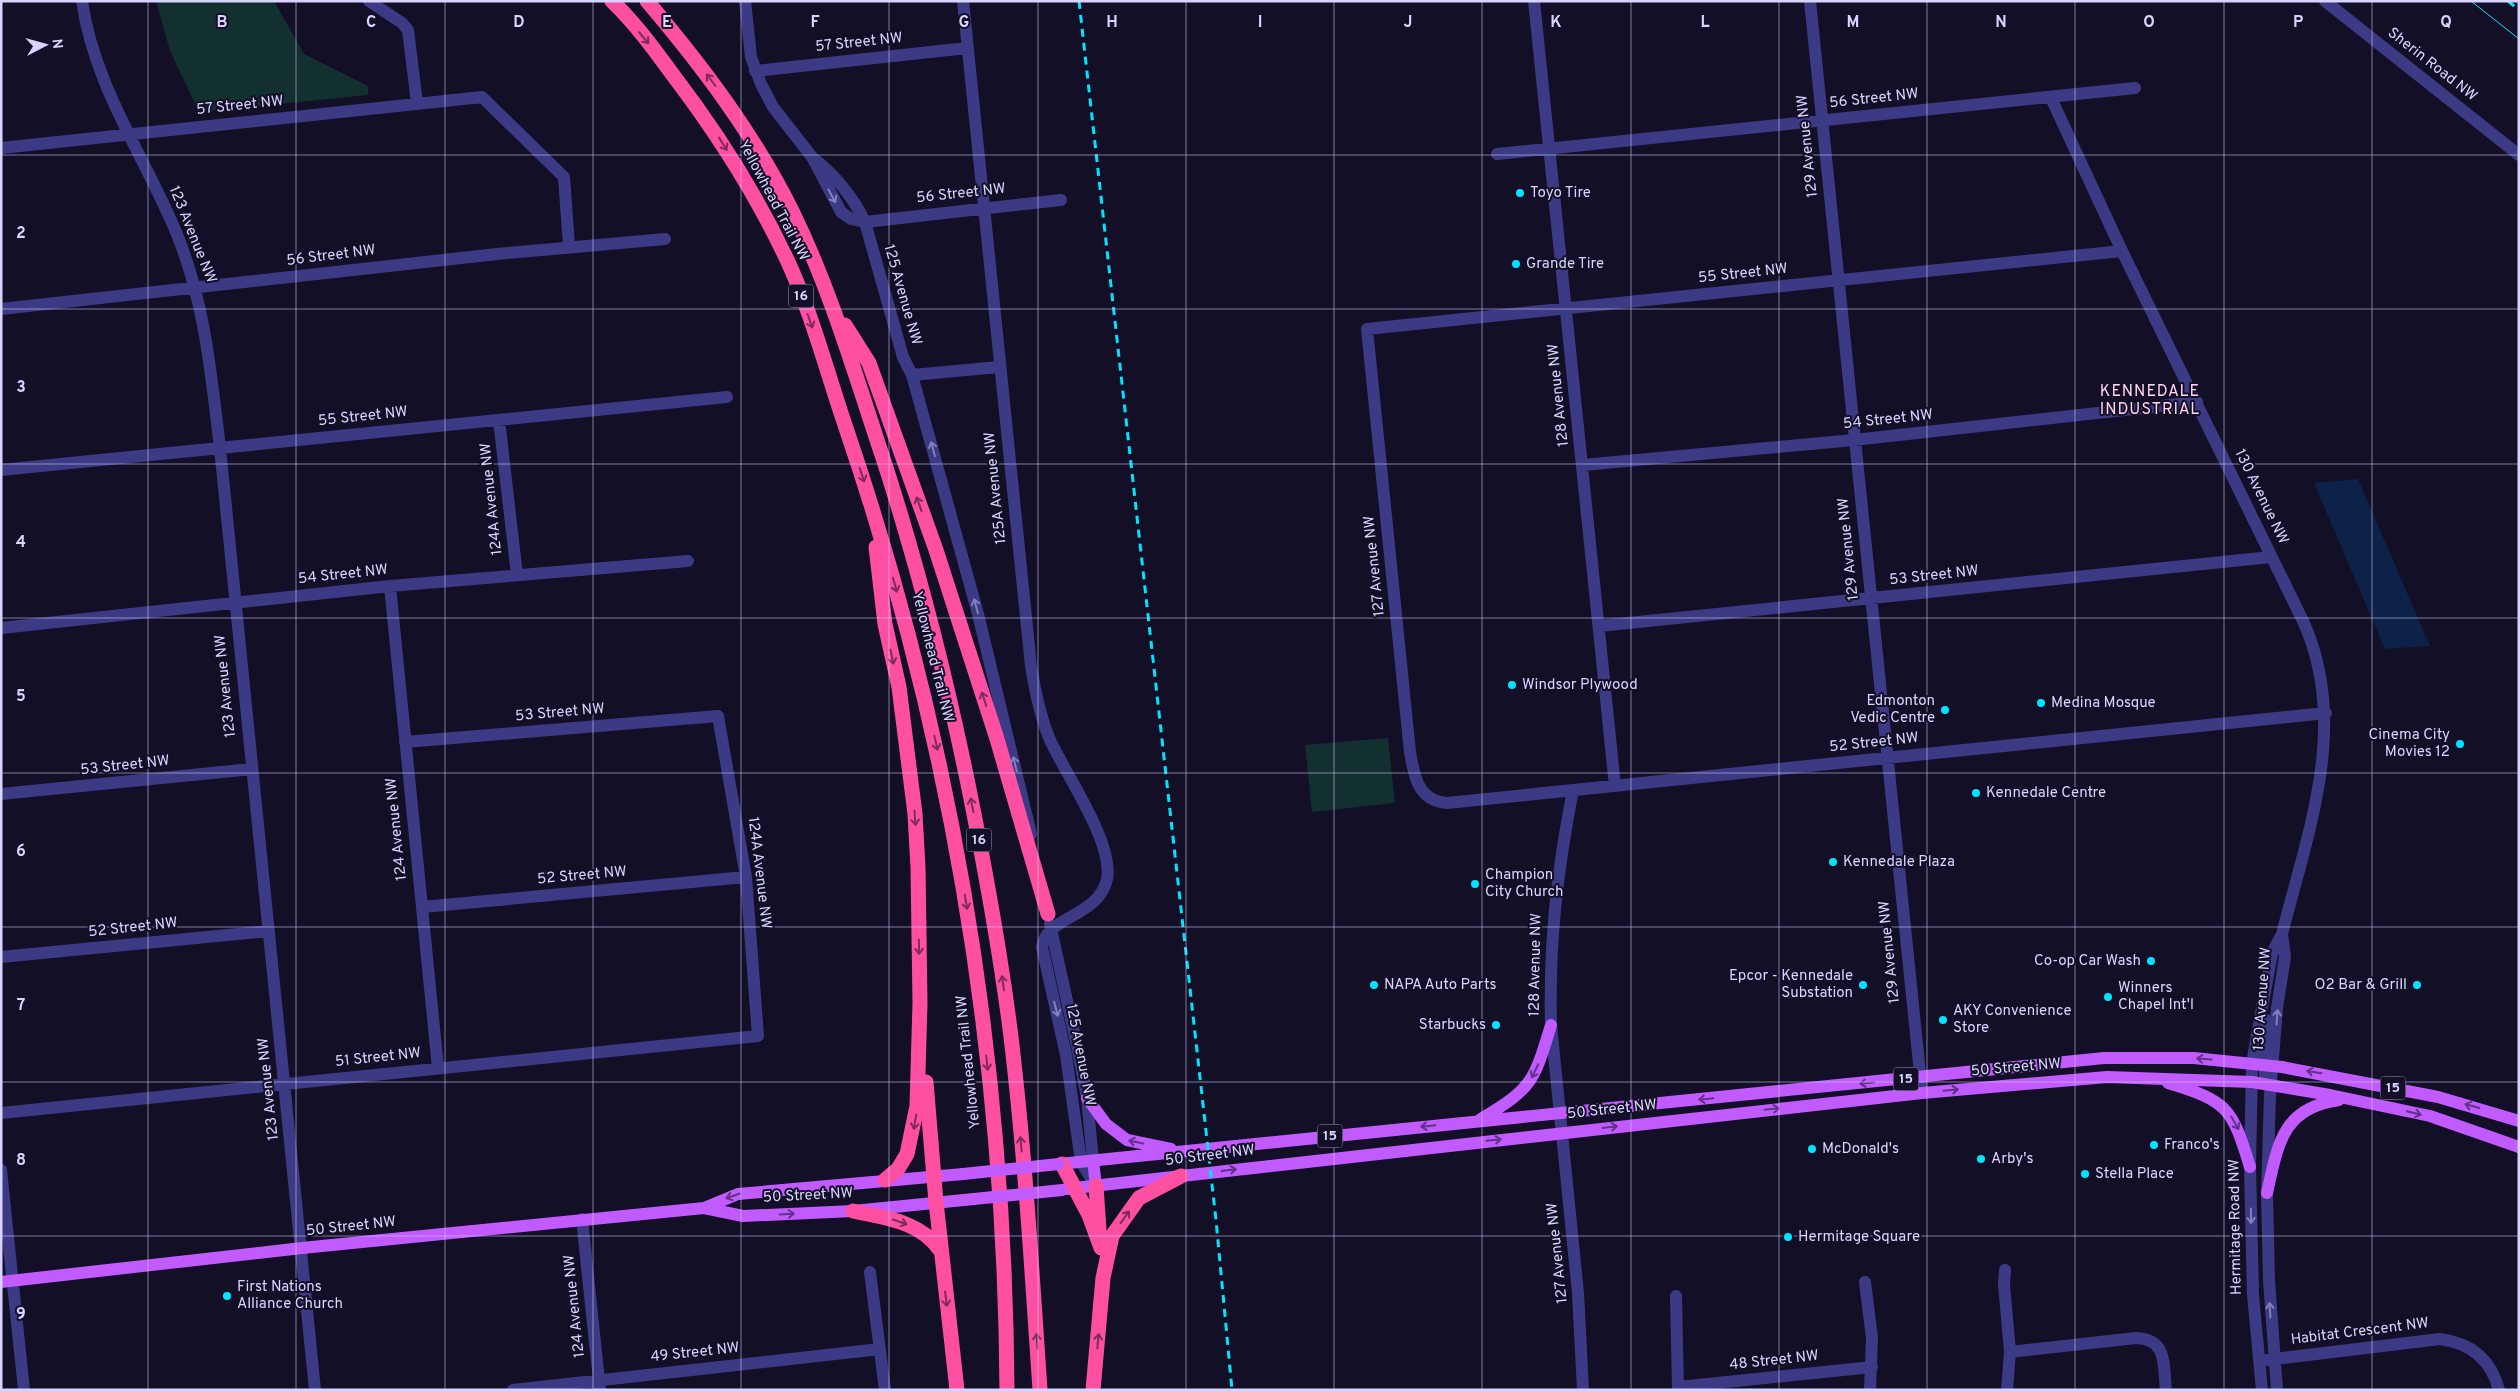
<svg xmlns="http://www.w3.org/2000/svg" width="2520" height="1391" viewBox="0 0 2520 1391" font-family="Overpass,sans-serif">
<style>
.green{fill:#12302f}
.water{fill:#0c2248}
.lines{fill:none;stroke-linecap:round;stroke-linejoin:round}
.minor{stroke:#3d3a85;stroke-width:12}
.major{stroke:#c25bff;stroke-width:12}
.highway{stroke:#ff4fa3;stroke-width:15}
.tram{stroke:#00e5ff;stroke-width:1}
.rail{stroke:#00e5ff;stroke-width:3;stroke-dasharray:8 6;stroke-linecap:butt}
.major-bridge{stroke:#c25bff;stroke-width:12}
.oneway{stroke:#7d2c5e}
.oneway2{stroke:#837fbc}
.oneway3{stroke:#623188}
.grid{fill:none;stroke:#d9d4ff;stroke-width:1;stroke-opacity:0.55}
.poi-dot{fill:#00e5ff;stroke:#130f26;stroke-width:2}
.labels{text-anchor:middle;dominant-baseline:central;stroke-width:4;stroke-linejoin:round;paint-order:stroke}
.shield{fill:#130f26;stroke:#9e99be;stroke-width:1}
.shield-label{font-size:14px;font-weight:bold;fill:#d9d4ff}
.street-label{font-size:15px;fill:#d9d4ff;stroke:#130f26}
.poi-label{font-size:15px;fill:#d9d4ff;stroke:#130f26;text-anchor:start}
.neighbourhood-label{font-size:16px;letter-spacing:1px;fill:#ffd6f0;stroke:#130f26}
.grid-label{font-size:16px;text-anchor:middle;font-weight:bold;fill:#d9d4ff;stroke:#130f26;stroke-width:4;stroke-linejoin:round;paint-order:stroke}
</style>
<rect width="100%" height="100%" fill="#130f26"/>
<path class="green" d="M156,1H274L304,54L368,86V95L199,112L170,51Z
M1388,738L1395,803L1312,812L1305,745Z"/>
<path class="water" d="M2358,479L2430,646L2385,649L2314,483Z"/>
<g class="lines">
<path class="minor" d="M82,1C94,86 144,155 176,232C205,302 211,374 220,448L315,1390
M369,1L402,23L408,30L417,103
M745,1L751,57L761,84L773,107L812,157L841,212L851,219L865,222L1061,200
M963,1L1031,666C1035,691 1040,716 1050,740C1066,775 1114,843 1107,879C1099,917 1046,916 1042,947L1066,1055L1081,1162L1096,1186
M1534,1L1615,786
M1810,1L1922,1093
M2325,1L2519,155
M755,71L967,48
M2051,98L2122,251L2303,621C2350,724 2308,831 2282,934L2272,953L2252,1063L2250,1167L2253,1295L2262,1390
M1,148L482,97L564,177L569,246
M1497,154L2135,88
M812,157C835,175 852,195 865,222L903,357L912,375L978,614L1031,834
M2122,251L1367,329L1410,752C1414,776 1418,801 1447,803L2326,713
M1,309L497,254L665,239
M912,375L999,367
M499,420L517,575
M1583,465L1854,440L2197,402
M1,470L727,397
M390,586L438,1068
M1599,626L2271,557
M1,628L390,586L688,561
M1573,790C1557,873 1549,941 1551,1025L1578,1293L1583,1390
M1,794L252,769
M422,907L746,877
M1050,924L1077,1046L1087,1098L1093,1161
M1,957L269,931
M2265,1019V1076
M1,1113L758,1036L746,877L718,716L405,742
M1,1170L24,1390
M582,1219L600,1390
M2005,1270L2004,1284L2010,1352L2007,1390
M870,1272L885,1390
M1865,1282L1872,1338L1870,1390
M1676,1296L1678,1390
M2010,1352L2136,1338C2168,1339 2163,1365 2166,1390
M2266,1360L2440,1339C2471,1343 2491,1359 2499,1390
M1678,1387L1872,1367
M513,1390L880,1349
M2277,1390L2269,1280L2267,1193L2270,1095L2277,1008L2285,957L2282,934"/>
<path class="major" d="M2168,1083C2228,1101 2232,1108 2250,1167
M1087,1098L1106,1124L1127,1140L1171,1149
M1481,1119C1533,1088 1534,1081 1551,1025
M1093,1161L1096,1186
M1059,1164L2104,1058H2194L2282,1067L2438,1097L2519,1121
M1066,1189L1922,1093L2107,1077L2252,1082L2330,1095L2430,1116L2519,1147
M2267,1193C2278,1144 2282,1108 2339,1100
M704,1208L743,1216L853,1211L964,1200
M1,1282L302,1248L704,1208L738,1194L963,1174"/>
<path class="highway" d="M612,1C635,23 654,49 673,75C718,134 758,197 789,264C813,317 828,376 847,431C952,740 1005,1063 1007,1390
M647,1C703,67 755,136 793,213C831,291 855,374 882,455C921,575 951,696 975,819C989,891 1002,964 1011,1037C1025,1154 1032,1272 1040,1390
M845,325L869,363L936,550L997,739L1048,914
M876,547L885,624L899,687L915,814L918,867L920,1003L917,1106L907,1154L898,1169L885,1180
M926,1082L936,1202L957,1390
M1062,1164L1089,1215L1101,1248
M1096,1186L1099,1230
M853,1211C885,1218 920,1221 940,1250
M1093,1390L1103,1278L1112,1236L1139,1198L1181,1176"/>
<path class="tram" d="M2471,1L2519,39"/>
<path class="rail" d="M1079,1L1216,1220L1232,1390
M2508,1L2519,10"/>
<path class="major-bridge" d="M963,1174L1059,1164
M964,1200L1062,1190"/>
</g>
<defs><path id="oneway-shaft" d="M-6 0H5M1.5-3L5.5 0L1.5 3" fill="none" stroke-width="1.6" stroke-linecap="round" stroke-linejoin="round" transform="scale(1.25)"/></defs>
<g class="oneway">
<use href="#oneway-shaft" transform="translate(644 38) rotate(50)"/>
<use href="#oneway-shaft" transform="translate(711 80) rotate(-127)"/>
<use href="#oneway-shaft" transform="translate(723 144) rotate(58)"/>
<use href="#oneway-shaft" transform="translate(810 321) rotate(71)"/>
<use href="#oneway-shaft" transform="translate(862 475) rotate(71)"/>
<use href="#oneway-shaft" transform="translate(919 504) rotate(-110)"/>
<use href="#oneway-shaft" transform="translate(895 585) rotate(74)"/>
<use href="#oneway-shaft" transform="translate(892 657) rotate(77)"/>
<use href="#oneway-shaft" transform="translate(984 699) rotate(-108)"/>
<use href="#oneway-shaft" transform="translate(936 743) rotate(77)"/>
<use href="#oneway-shaft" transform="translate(972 805) rotate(-101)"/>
<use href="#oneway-shaft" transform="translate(915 818) rotate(86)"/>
<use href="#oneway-shaft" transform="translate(966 902) rotate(80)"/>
<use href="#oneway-shaft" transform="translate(919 947) rotate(89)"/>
<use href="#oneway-shaft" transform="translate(1003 983) rotate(-98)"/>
<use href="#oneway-shaft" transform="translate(987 1063) rotate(84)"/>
<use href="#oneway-shaft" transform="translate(915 1122) rotate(99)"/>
<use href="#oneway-shaft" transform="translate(1021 1144) rotate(-95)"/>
<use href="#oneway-shaft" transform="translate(1125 1217) rotate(-54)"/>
<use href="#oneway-shaft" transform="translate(900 1222) rotate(19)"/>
<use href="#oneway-shaft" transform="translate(946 1299) rotate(83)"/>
<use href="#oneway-shaft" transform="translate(1037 1341) rotate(-94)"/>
<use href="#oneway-shaft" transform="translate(1098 1341) rotate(-85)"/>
</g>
<g class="oneway2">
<use href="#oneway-shaft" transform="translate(832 196) rotate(61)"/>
<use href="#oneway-shaft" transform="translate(933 449) rotate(-105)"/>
<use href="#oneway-shaft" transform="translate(976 606) rotate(-105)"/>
<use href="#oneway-shaft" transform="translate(1015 764) rotate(-104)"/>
<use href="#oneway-shaft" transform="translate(1056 1009) rotate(75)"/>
<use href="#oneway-shaft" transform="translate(2277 1017) rotate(-86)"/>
<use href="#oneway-shaft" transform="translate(2251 1216) rotate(89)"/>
<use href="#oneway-shaft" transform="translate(2270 1310) rotate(-93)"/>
</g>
<g class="oneway3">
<use href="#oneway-shaft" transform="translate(2204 1059) rotate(-176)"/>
<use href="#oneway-shaft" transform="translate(1535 1071) rotate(116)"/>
<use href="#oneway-shaft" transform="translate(2314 1072) rotate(-170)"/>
<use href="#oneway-shaft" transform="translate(1867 1083) rotate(174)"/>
<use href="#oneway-shaft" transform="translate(1951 1090) rotate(-5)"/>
<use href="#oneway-shaft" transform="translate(1706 1099) rotate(174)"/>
<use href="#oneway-shaft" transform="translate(2472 1106) rotate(-164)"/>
<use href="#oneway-shaft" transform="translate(1772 1109) rotate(-6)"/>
<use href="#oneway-shaft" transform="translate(2414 1113) rotate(14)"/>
<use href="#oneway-shaft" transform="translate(2235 1123) rotate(60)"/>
<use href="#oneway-shaft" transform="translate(1428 1126) rotate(174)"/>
<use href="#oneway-shaft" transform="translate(1610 1127) rotate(-7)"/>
<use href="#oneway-shaft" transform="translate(1494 1140) rotate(-6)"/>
<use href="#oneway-shaft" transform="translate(1136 1142) rotate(-168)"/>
<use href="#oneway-shaft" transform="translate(1229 1170) rotate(-7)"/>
<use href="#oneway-shaft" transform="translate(733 1196) rotate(161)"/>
<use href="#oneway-shaft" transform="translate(787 1214) rotate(-3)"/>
</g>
<path class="grid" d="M148,1V1390M296,1V1390M445,1V1390M593,1V1390M741,1V1390M889,1V1390M1038,1V1390M1186,1V1390M1334,1V1390M1482,1V1390M1631,1V1390M1779,1V1390M1927,1V1390M2075,1V1390M2224,1V1390M2372,1V1390M1,155H2519M1,309H2519M1,464H2519M1,618H2519M1,773H2519M1,927H2519M1,1082H2519M1,1236H2519"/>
<g class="poi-dot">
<circle cx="1520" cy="193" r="5"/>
<circle cx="1516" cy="264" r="5"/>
<circle cx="1512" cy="685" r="5"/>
<circle cx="2041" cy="703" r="5"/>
<circle cx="1945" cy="710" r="5"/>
<circle cx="2460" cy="744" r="5"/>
<circle cx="1976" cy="793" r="5"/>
<circle cx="1833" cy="862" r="5"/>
<circle cx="1475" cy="884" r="5"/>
<circle cx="2151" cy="961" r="5"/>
<circle cx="1374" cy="985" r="5"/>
<circle cx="1863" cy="985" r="5"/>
<circle cx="2417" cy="985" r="5"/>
<circle cx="2108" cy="997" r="5"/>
<circle cx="1943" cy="1020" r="5"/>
<circle cx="1496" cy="1025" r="5"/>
<circle cx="2154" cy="1145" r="5"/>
<circle cx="1812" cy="1149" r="5"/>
<circle cx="1981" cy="1159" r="5"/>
<circle cx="2085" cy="1174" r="5"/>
<circle cx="1788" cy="1237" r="5"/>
<circle cx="227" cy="1296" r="5"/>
</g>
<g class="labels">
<g class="shield">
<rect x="788.5" y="284.5" width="25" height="23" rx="4"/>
<rect x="966.5" y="828.5" width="25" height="23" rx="4"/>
<rect x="1893.5" y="1067.5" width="25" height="23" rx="4"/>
<rect x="2380.5" y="1076.5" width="25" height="23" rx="4"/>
<rect x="1317.5" y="1124.5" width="25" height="23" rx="4"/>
</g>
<g class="shield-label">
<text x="801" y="296">16</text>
<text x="979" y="840">16</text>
<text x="1906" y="1079">15</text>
<text x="2393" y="1088">15</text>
<text x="1330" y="1136">15</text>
</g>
<g class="street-label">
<text transform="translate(859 43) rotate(-6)">57 Street NW</text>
<text transform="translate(2432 65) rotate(38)">Sherin Road NW</text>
<text transform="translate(1874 99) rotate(-6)">56 Street NW</text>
<text transform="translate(240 106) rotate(-6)">57 Street NW</text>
<text transform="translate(1808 146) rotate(-96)">129 Avenue NW</text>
<text transform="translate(961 194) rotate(-6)">56 Street NW</text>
<text transform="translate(773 201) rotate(62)">Yellowhead Trail NW</text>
<text transform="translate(192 235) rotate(68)">123 Avenue NW</text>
<text transform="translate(331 256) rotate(-7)">56 Street NW</text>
<text transform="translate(1743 274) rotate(-6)">55 Street NW</text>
<text transform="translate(902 295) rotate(74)">125 Avenue NW</text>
<text transform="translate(1559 395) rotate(-96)">128 Avenue NW</text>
<text transform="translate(363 417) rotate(-6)">55 Street NW</text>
<text transform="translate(1888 420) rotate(-6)">54 Street NW</text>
<text transform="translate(996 488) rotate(-96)">125A Avenue NW</text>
<text transform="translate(2261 497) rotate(64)">130 Avenue NW</text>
<text transform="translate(492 499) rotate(-96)">124A Avenue NW</text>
<text transform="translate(1849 549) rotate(-96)">129 Avenue NW</text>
<text transform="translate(1375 566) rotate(-96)">127 Avenue NW</text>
<text transform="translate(343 575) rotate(-6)">54 Street NW</text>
<text transform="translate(1934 576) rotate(-6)">53 Street NW</text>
<text transform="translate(932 657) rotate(76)">Yellowhead Trail NW</text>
<text transform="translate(226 686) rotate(-96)">123 Avenue NW</text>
<text transform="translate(560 713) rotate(-5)">53 Street NW</text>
<text transform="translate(1874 743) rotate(-6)">52 Street NW</text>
<text transform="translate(125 766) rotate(-6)">53 Street NW</text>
<text transform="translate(397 829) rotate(-96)">124 Avenue NW</text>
<text transform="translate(759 873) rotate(83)">124A Avenue NW</text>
<text transform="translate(582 876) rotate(-5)">52 Street NW</text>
<text transform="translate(133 928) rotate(-6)">52 Street NW</text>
<text transform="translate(1890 952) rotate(-96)">129 Avenue NW</text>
<text transform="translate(1536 965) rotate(-89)">128 Avenue NW</text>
<text transform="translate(2263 999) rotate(-86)">130 Avenue NW</text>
<text transform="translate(1080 1055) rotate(79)">125 Avenue NW</text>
<text transform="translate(378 1058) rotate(-6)">51 Street NW</text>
<text transform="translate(969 1062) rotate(-96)">Yellowhead Trail NW</text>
<text transform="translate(2016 1068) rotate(-5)">50 Street NW</text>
<text transform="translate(269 1089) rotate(-96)">123 Avenue NW</text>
<text transform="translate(1612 1110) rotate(-6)">50 Street NW</text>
<text transform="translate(1210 1156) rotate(-7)">50 Street NW</text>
<text transform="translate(808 1196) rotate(-3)">50 Street NW</text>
<text transform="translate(351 1227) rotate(-6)">50 Street NW</text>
<text transform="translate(2236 1227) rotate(-91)">Hermitage Road NW</text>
<text transform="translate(1558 1253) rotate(-96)">127 Avenue NW</text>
<text transform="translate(575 1306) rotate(-96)">124 Avenue NW</text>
<text transform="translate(2360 1332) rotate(-7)">Habitat Crescent NW</text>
<text transform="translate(695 1353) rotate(-6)">49 Street NW</text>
<text transform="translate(1774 1361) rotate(-6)">48 Street NW</text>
</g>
<g class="poi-label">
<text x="1530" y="193">Toyo Tire</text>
<text x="1526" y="264">Grande Tire</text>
<text x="1522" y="685">Windsor Plywood</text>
<text x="1935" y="701" text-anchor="end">Edmonton<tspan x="1935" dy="17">Vedic Centre</tspan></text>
<text x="2051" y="703">Medina Mosque</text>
<text x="2450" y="735" text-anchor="end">Cinema City<tspan x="2450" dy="17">Movies 12</tspan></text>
<text x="1986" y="793">Kennedale Centre</text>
<text x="1843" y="862">Kennedale Plaza</text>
<text x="1485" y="875">Champion<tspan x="1485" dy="17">City Church</tspan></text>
<text x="2141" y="961" text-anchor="end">Co-op Car Wash</text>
<text x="1853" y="976" text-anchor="end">Epcor - Kennedale<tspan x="1853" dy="17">Substation</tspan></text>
<text x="1384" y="985">NAPA Auto Parts</text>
<text x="2407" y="985" text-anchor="end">O2 Bar &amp; Grill</text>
<text x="2118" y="988">Winners<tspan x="2118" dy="17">Chapel Int'l</tspan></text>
<text x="1953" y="1011">AKY Convenience<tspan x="1953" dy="17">Store</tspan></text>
<text x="1486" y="1025" text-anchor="end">Starbucks</text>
<text x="2164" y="1145">Franco's</text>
<text x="1822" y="1149">McDonald's</text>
<text x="1991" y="1159">Arby's</text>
<text x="2095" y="1174">Stella Place</text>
<text x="1798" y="1237">Hermitage Square</text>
<text x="237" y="1287">First Nations<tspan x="237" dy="17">Alliance Church</tspan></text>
</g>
<g class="neighbourhood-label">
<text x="2150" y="392">KENNEDALE<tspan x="2150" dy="18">INDUSTRIAL</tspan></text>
</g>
</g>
<g class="grid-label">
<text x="222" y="27">B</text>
<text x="371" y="27">C</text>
<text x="519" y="27">D</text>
<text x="667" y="27">E</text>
<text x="815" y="27">F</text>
<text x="964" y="27">G</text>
<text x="1112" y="27">H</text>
<text x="1260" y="27">I</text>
<text x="1408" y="27">J</text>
<text x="1556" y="27">K</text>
<text x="1705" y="27">L</text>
<text x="1853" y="27">M</text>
<text x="2001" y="27">N</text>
<text x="2149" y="27">O</text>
<text x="2298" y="27">P</text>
<text x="2446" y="27">Q</text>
<text x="21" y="238">2</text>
<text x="21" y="392">3</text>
<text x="21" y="547">4</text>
<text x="21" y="701">5</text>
<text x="21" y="856">6</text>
<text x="21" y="1010">7</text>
<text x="21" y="1165">8</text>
<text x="21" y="1319">9</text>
</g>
<rect width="2520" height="1391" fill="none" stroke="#d9d4ff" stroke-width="5"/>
<g transform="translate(45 45) rotate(84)" stroke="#130f26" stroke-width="4" paint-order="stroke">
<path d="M0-4L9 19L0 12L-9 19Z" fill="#d9d4ff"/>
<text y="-8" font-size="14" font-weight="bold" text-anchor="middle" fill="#d9d4ff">N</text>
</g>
</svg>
